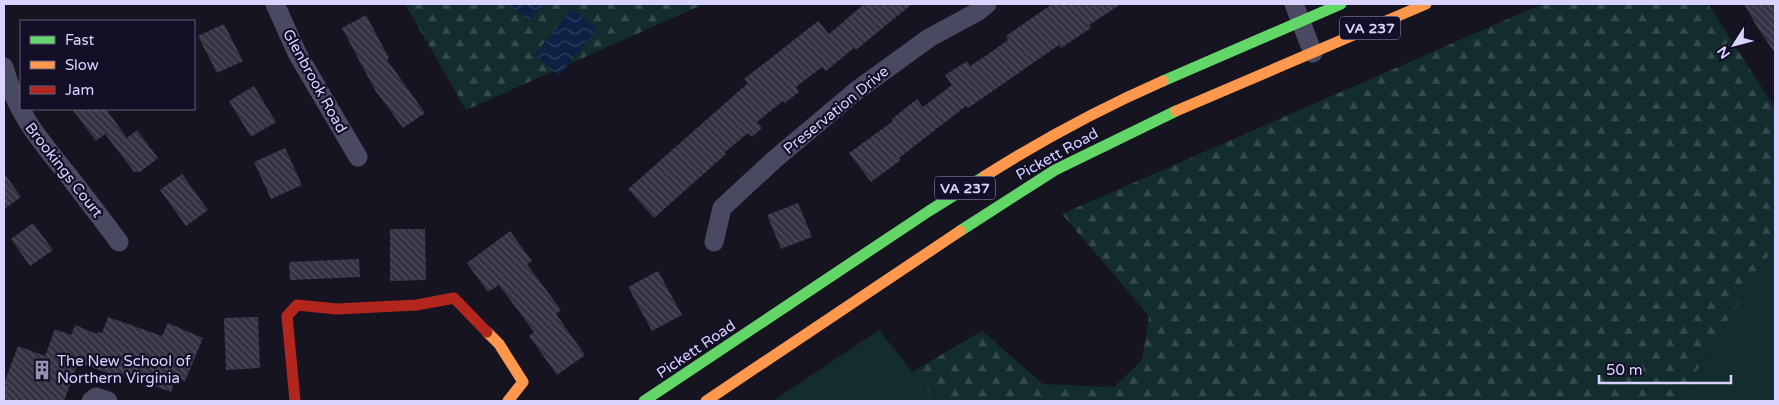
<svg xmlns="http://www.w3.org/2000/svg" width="1779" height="405" viewBox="0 0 1779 405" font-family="'Varela Round',sans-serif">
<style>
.grass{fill:#132c2d}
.forest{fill:url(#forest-firs)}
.water{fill:url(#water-waves)}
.building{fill:url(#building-back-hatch)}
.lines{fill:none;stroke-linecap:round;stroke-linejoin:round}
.street{stroke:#4a4962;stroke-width:19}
.fast{stroke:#63d668;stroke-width:11}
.slow{stroke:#ff974d;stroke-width:11}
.jam{stroke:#b3261e;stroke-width:11}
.labels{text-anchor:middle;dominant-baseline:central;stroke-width:4.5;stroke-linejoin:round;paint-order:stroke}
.shield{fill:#130f26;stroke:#9e99be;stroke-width:1}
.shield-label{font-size:14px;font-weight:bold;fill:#d9d4ff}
.street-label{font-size:15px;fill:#d9d4ff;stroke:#130f26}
.poi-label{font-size:15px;fill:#d9d4ff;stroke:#130f26;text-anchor:start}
</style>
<defs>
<pattern id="forest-firs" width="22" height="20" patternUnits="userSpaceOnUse" patternTransform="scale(1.25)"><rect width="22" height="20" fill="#132c2d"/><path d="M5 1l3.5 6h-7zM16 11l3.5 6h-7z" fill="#354a4c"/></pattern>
<pattern id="water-waves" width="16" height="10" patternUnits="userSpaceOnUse" patternTransform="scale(1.25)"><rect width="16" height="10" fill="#0d2144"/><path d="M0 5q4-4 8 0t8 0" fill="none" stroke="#304060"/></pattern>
<pattern id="building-back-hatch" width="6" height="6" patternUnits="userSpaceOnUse" patternTransform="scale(1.25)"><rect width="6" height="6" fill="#343243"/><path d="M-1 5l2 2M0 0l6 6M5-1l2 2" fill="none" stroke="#514f5f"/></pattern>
</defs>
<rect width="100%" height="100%" fill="#161421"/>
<path class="grass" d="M1775,249V401H1675L1687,386L1771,251Z
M879,330L936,401H773Z"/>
<path class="forest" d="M405,4H704L466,110Z
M1542,4H1708L1775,108V249L1771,251L1687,386L1675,401H936L912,372L982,331L1043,384L1114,387L1142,360L1149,316L1062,214Z"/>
<path class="water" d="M507,4H543L530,21Z
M572,9L597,29L559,76L534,55Z"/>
<path class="building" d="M864,4H912L856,50L854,48L826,71L822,67L796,87L799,92L785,103L783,101L757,122L762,128L752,137L748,133L724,153L726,154L654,218L628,189L748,83L744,79L818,21L829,34Z
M1052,4H1121L1089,25L1091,28L1061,48L1059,45L968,108L966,106L899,158L901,160L871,182L849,153L893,121L892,119L917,99L923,107L952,85L945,75L967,61L970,66L984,57L1008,40L1006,36Z
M1744,4H1775V53L1757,27Z
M366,15L389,58L387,60L425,113L403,128L375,90L342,28Z
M224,24L243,61L217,73L198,36Z
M254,86L276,122L251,137L229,101Z
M72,109H106L127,138L137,130L158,158L140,172H134L105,134L96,141Z
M285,148L302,185L271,199L254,162Z
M4,173L21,197L4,209Z
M182,174L208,210L186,226L160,190Z
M798,203L812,237L781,249L767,215Z
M33,223L53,250L30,266L11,239Z
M390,229H425L426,280L390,281Z
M510,231L532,261L527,264L561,310L556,314L585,355L557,375L529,336L534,332L499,285L488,292L467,263Z
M359,259L360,277L290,280L289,262Z
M658,271L682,315L652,331L628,287Z
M108,317L162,336L168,323L203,338L185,381L176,378L171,392L118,373L117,376L78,363L64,401H4V384L18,346L45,356L55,329L71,335L75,325L97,334L98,332L102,333Z
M258,317L260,368L226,370L224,318Z"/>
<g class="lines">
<path class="street" d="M275,4L298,55L358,157
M1294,4L1313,53
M4,67C16,113 39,139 68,175C85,197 102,219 119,242
M714,242L722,208L775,159L856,91L929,38L977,12L987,4
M91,401L96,397L108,401"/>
<path class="fast" d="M1163,81L1341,4
M960,231L1055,170L1176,111
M644,401L929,211L985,176"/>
<path class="slow" d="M1176,111L1426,4
M985,176C1042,140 1101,108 1163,81
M487,332L499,344L523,382L508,401
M706,401L960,231"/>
<path class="jam" d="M295,401L287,316L297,305L337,309L417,305L454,298L487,332"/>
</g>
<defs>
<symbol id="building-bare" viewBox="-9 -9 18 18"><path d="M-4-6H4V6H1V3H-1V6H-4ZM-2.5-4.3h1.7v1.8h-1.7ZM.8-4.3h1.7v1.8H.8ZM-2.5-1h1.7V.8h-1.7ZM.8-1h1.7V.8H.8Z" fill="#9591b1" stroke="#130f26" stroke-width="2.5" paint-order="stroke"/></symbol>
</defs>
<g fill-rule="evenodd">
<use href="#building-bare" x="28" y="356" width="28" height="28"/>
</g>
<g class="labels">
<g class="shield">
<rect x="1340" y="16.5" width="60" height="23" rx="4"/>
<rect x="935" y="176.5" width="60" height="23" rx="4"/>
</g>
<g class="shield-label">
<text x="1370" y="28">VA 237</text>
<text x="965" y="188">VA 237</text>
</g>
<g class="street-label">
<text transform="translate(315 81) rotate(61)">Glenbrook Road</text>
<text transform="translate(836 110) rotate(-39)">Preservation Drive</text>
<text transform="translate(1057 154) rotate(-29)">Pickett Road</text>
<text transform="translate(64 170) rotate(52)">Brookings Court</text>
<text transform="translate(696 349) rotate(-34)">Pickett Road</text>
</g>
<g class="poi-label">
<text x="57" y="361">The New School of<tspan x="57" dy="17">Northern Virginia</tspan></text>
</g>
</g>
<rect width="1779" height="405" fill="none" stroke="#d9d4ff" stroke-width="10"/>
<rect x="20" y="20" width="175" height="90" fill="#130f26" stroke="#625e7d"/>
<rect x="30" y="36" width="25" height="8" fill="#63d668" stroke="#625e7d"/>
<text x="65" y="45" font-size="15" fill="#d9d4ff">Fast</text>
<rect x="30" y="61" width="25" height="8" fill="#ff974d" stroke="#625e7d"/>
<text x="65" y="70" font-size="15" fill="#d9d4ff">Slow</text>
<rect x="30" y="86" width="25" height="8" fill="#b3261e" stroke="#625e7d"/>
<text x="65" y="95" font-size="15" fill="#d9d4ff">Jam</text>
<g transform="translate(1734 45) rotate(234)" stroke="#130f26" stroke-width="4" paint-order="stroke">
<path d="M0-4L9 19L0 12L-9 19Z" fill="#d9d4ff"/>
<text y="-8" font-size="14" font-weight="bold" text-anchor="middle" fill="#d9d4ff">N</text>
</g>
<path d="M1599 375v8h132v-8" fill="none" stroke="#d9d4ff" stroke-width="2.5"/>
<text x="1606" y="375" font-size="15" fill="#d9d4ff" stroke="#130f26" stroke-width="4" paint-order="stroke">50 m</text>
</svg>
